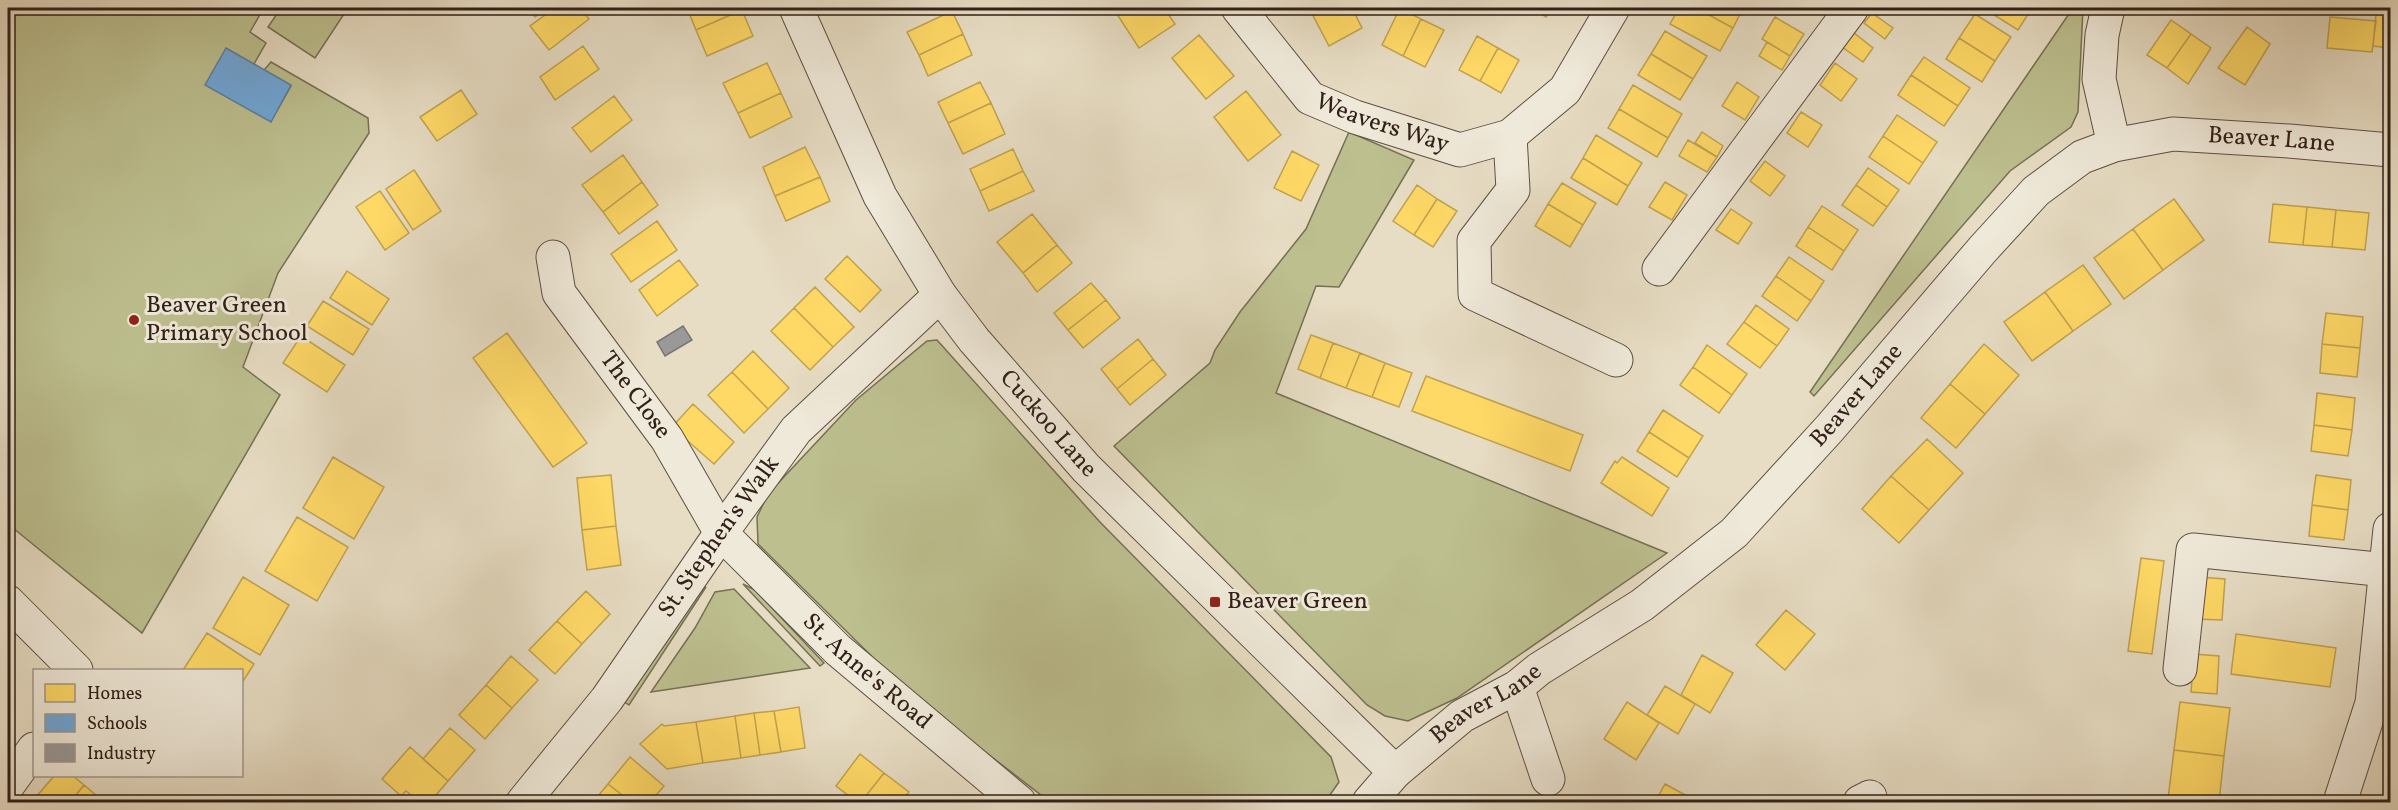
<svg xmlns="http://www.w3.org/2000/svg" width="2398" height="810" viewBox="0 0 2398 810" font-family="Vollkorn,serif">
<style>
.green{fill:#bdbf8f;stroke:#777054;stroke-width:1.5}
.homes{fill:#ffd966;stroke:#c1a24f;stroke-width:1.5}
.schools{fill:#6fa8dc;stroke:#5c7fa2;stroke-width:1.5}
.industry{fill:#999;stroke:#7a7573;stroke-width:1.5}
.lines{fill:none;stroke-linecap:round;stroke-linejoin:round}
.minor-casing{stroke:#5e4f44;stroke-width:35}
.minor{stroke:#efe9d9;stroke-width:33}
.poi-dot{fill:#8f2418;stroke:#efe9d9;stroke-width:2}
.labels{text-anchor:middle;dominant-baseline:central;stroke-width:6;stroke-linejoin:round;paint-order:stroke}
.street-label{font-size:24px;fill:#312019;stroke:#efe9d9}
.poi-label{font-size:24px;fill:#312019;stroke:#efe9d9;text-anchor:start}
</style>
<rect width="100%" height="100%" fill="#e7ddc4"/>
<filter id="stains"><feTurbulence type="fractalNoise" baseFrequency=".00333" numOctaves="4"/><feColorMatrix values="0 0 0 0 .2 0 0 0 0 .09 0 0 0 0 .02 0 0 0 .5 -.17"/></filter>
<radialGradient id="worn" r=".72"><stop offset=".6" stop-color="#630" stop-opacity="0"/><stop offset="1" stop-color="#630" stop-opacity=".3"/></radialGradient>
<path class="green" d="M8,8H255L262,11L250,32L266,43L254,64L271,121L291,86L264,70L271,62L368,118L369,133L278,273L243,367L280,395L142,633L8,524Z
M281,8H348L315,58L268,27Z
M2073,8H2083L2078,112L2071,127L2010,171L1814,396L1810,392Z
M1349,132L1414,160L1339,287L1316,286L1276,393L1667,553L1457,698L1408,721L1385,716L1367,705L1114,446L1210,363L1215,350L1240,312L1306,229Z
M937,340L1099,521L1331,757L1339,782L1325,802H1050L910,694L758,544L757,517L768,494L856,400L927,341Z
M743,584L755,590L824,663L820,666Z
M706,587L629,705L623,701L695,593Z
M734,589L810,668L651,692L695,628L715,592Z"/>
<path class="homes" d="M528,8H547L535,17Z
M555,8H580L589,19L549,50L530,26Z
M687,8H741L742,10L696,30Z
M1113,8H1164L1175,24L1139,48Z
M1309,8H1352L1362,28L1329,46Z
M1400,8L1421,19L1403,56L1382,45Z
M1531,8H1552L1546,17Z
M1679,8H1696L1733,28L1720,51L1670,24Z
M1696,8H1743L1733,28Z
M1983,8H2032L2018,30Z
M742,10L753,36L707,56L696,30Z
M952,11L963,34L919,55L907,32Z
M1872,13L1893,28L1885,39L1864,23Z
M1975,14L2011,37L1995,61L1959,38Z
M2376,14L2390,15V48L2373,46Z
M1775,17L1804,34L1790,56L1762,39Z
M2330,17L2376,21L2372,52L2327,48Z
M1421,19L1444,30L1425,67L1403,56Z
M2171,20L2191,34L2167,68L2147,55Z
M2247,27L2270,44L2245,85L2218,68Z
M1849,29L1873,48L1863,62L1838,44Z
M1665,31L1707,56L1693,79L1651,54Z
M963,34L972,55L928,76L919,55Z
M2191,34L2211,48L2188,84L2167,68Z
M1199,35L1234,76L1206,99L1172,58Z
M1477,36L1498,48L1480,81L1459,70Z
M1959,38L1995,61L1982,82L1946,59Z
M1767,42L1790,56L1782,70L1759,56Z
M583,46L599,69L555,100L540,77Z
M1498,48L1519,60L1501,93L1480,81Z
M1651,54L1693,79L1680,100L1638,75Z
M1924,57L1970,88L1958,106L1911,75Z
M767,63L781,93L738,113L723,83Z
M1835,63L1857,79L1841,101L1820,85Z
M1911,75L1958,106L1944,126L1898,95Z
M980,82L991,103L948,123L938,102Z
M1737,82L1759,97L1745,120L1722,106Z
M1633,85L1682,114L1668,138L1619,109Z
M461,90L477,114L437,141L420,117Z
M1246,91L1281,135L1248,161L1214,117Z
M781,93L792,117L750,138L738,113Z
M614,96L632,120L591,152L572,128Z
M991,103L1005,134L963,154L948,123Z
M1619,109L1668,138L1657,157L1608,128Z
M1801,112L1822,125L1808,147L1787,133Z
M1897,115L1937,142L1923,163L1883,136Z
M1702,132L1723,146L1717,157L1695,143Z
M1596,135L1642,163L1628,186L1583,158Z
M1883,136L1923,163L1909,184L1869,157Z
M1688,140L1717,157L1707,172L1679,156Z
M805,147L820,177L775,196L763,167Z
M1013,149L1023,171L980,191L970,169Z
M1292,151L1319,165L1301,201L1274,188Z
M623,155L642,182L603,212L582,185Z
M1583,158L1628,186L1617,205L1571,178Z
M1765,161L1785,176L1770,196L1750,181Z
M1868,168L1899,190L1887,207L1856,185Z
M414,170L441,211L413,230L386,189Z
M1023,171L1034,191L989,211L980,191Z
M820,177L830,201L786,221L775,196Z
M642,182L658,205L619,234L603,212Z
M1665,182L1687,195L1672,220L1649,207Z
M1562,183L1596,203L1583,225L1548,204Z
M1417,185L1437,199L1414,235L1393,221Z
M1856,185L1887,207L1873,226L1842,205Z
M380,191L409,233L385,250L356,207Z
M1437,199L1457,211L1433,247L1414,235Z
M2174,199L2204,240L2163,270L2133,229Z
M1548,204L1583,225L1570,247L1535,226Z
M2273,204L2307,207L2303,245L2269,242Z
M1822,206L1858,230L1844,251L1808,227Z
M2307,207L2336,210L2332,247L2303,245Z
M1731,209L1752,223L1738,244L1716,230Z
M2336,210L2369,213L2365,250L2332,247Z
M1032,214L1057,245L1023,273L997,242Z
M657,221L677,250L631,282L611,254Z
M1808,227L1844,251L1832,270L1796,246Z
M2133,229L2163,270L2124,299L2094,258Z
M1057,245L1072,263L1037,292L1023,273Z
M847,256L881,290L860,312L825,279Z
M1789,257L1824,281L1811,301L1776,276Z
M679,260L698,285L657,316L639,290Z
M2083,265L2111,304L2073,331L2045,292Z
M347,271L389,299L372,325L330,298Z
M1776,276L1811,301L1797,321L1762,296Z
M1091,283L1106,300L1068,330L1054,313Z
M815,287L854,327L833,347L794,308Z
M2045,292L2073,331L2032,361L2004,322Z
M1106,300L1120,318L1083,348L1068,330Z
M323,301L369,329L353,355L307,326Z
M1756,305L1789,329L1777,346L1744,322Z
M794,308L833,347L810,370L771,331Z
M2326,313L2363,317L2360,348L2322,344Z
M1744,322L1777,346L1760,368L1727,344Z
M507,333L587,443L553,467L473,358Z
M1311,335L1333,343L1320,378L1298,369Z
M301,336L345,365L327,392L283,363Z
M1138,339L1153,359L1117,389L1101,369Z
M1333,343L1360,353L1346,388L1320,378Z
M1984,344L2019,375L1985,414L1950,384Z
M2322,344L2360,348L2357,377L2320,373Z
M1707,345L1747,374L1732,395L1693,367Z
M753,351L789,388L768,409L732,372Z
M1360,353L1385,363L1372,397L1346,388Z
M1153,359L1166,375L1130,405L1117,389Z
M1385,363L1412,373L1399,407L1372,397Z
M1693,367L1732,395L1719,413L1680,385Z
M732,372L768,409L744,433L708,395Z
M1426,376L1583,435L1570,471L1412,411Z
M1950,384L1985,414L1956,448L1921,418Z
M2317,393L2355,398L2352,430L2314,425Z
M693,404L734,442L714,464L672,427Z
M1663,410L1703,436L1689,458L1649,432Z
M2314,425L2352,430L2348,456L2311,451Z
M1649,432L1689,458L1677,477L1637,451Z
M1927,439L1963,473L1929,510L1891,476Z
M333,457L384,487L354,539L303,508Z
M1622,457L1669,488L1652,516L1601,483L1615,461L1617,463Z
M611,475L616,526L582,530L577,478Z
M2316,475L2351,480L2348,510L2312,505Z
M1891,476L1929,510L1899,543L1862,509Z
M2312,505L2348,510L2344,540L2309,536Z
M297,517L348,547L317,601L265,571Z
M616,526L621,565L587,570L582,530Z
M2141,558L2164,561L2152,654L2128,651Z
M243,577L289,605L260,655L213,628Z
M2199,577L2225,579L2222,620L2196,619Z
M586,591L610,614L582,644L557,621Z
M1786,610L1815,634L1785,670L1756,645Z
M557,621L582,644L555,674L529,650Z
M207,633L254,664L242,683V670H183Z
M2236,634L2336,648L2330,687L2231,674Z
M2194,654L2219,656L2217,694L2191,692Z
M1702,655L1733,673L1710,713L1681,695Z
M511,656L538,680L512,708L486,685Z
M486,685L512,708L485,739L459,715Z
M1665,686L1695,704L1678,734L1647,715Z
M1627,702L1659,723L1636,760L1604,739Z
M2180,702L2230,708L2224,756L2174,750Z
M799,707L805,748L781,752L774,711Z
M774,711L781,752L760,755L754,713Z
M754,713L760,755L741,758L735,716Z
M735,716L741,758L703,763L696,722Z
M696,722L703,763L667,769L640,744L662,724L664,726Z
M450,728L475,750L448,781L423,759Z
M410,747L448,781L430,802H420L406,791L401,796L382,779Z
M2174,750L2224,756L2219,802L2168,799Z
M860,754L884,773L861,802H857L836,786Z
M630,757L664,786L650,802H631L608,784Z
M884,773L909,792L901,802H861Z
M54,776H73L84,785L70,802H42L36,797Z
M608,784L631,802H593Z
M1665,784L1698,802H1655Z
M84,785L104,802H70Z"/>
<path class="schools" d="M226,48L291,85L271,122L205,85Z"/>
<path class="industry" d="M683,326L692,340L665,356L657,342Z"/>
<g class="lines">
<defs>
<g id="minor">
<path id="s1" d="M796,8L880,196L940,295L974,340L1086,468L1395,772"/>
<path id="s2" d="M1238,8L1310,98L1355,117L1460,150L1510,136L1565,90L1613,8"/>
<path d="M2108,8L2102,35L2099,79L2114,145"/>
<path d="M1510,136L1513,190L1474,241L1475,294L1616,360"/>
<path id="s3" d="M553,257L559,293L667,439L721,533L838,650L1019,802"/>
<path d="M1659,269L1852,8"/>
<path d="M8,602L76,670"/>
<path d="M2180,669L2193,550L2386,570"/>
<path d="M1517,687L1548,779"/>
<path d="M8,785L34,749"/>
<path id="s4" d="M523,802L607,699L721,533L796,430L940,295"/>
<path id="s5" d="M1369,802L1395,772L1462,716L1517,687L1539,669L1642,605L1734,533L1830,428L1983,249L2036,191L2082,157L2114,145L2173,134L2289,141L2390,150"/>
<path d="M1860,802L1870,797"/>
<path d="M2340,802L2372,703L2390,529"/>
</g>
</defs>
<use href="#minor" class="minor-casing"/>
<use href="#minor" class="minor"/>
</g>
<g class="poi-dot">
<circle cx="134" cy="320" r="6"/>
<rect x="1209" y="596" width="12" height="12" rx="3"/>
</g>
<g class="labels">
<g class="street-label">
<text stroke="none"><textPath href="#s2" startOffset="192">Weavers Way</textPath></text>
<text stroke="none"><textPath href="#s5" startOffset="1162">Beaver Lane</textPath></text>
<text stroke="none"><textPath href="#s3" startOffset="164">The Close</textPath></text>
<text stroke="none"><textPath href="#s5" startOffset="640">Beaver Lane</textPath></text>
<text stroke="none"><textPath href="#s1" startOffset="490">Cuckoo Lane</textPath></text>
<text stroke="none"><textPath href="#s4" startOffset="330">St. Stephen's Walk</textPath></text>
<text stroke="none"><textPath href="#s3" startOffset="528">St. Anne's Road</textPath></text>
<text stroke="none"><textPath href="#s5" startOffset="154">Beaver Lane</textPath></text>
</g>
<g class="poi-label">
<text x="146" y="306">Beaver Green<tspan x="146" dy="28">Primary School</tspan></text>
<text x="1227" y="602">Beaver Green</text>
</g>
</g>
<rect width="2398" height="810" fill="none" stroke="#e7ddc4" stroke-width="30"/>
<rect x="9" y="9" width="2380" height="792" fill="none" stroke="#312019" stroke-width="3"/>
<rect x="15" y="15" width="2368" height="780" fill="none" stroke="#312019" stroke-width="1.5"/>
<rect x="33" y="669" width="210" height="108" fill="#efe9d9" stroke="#a3998c" stroke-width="1.5"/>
<rect x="45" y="684" width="30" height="18" fill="#ffd966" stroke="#a3998c" stroke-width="1.5"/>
<text x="87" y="699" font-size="18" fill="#312019">Homes</text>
<rect x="45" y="714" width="30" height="18" fill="#6fa8dc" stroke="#a3998c" stroke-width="1.5"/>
<text x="87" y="729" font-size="18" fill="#312019">Schools</text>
<rect x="45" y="744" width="30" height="18" fill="#999999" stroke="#a3998c" stroke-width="1.5"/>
<text x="87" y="759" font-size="18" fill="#312019">Industry</text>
<rect width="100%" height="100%" filter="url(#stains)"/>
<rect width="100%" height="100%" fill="url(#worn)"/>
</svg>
